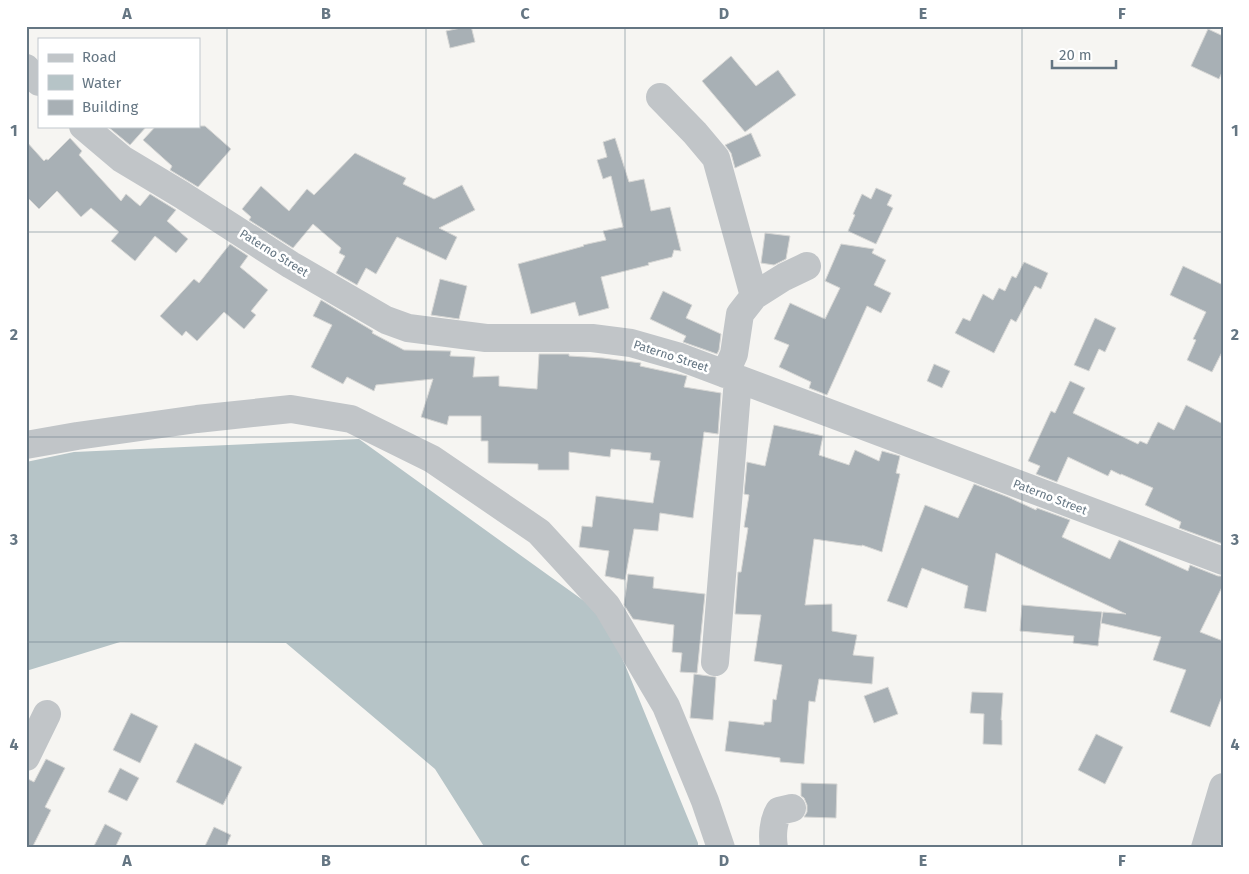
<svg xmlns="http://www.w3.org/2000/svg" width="1249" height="874" viewBox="0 0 1249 874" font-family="'Fira Sans',sans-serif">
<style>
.water{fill:#b6c4c7}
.building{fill:#a8b0b5;stroke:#d7d7d5}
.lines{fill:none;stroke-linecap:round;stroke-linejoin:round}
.minor{stroke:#c1c5c8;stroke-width:28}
.grid{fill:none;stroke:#657683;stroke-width:1;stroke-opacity:0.55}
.labels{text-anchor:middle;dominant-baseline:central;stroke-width:5;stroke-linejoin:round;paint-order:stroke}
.street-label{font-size:12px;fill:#657683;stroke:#fff}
.neatline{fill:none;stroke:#657683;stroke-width:2}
.grid-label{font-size:16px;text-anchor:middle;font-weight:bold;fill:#657683}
</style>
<rect width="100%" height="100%" fill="#f6f5f2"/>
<path class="water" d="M359,439L605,616L698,843V848H485L435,769L286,643L120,642L26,671V462L74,452Z"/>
<path class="building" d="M471,26L475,42L450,48L446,31Z
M1208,29L1223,36V70L1219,79L1191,66Z
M731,56L756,86L778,70L796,95L745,132L702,81Z
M107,126H147L130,145Z
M156,126H205L231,149L198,187L170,170L172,166L143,140Z
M751,133L761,156L735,168L731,153L725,145Z
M70,138L82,151L79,155L121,201L126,194L140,206L150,194L176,210L167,221L188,239L176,253L155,236L135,261L111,241L119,232L91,208L81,217L57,191L39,209L26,196V141L44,161L46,159L48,160Z
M615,138L629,182L644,179L651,211L670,207L681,251L674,250L672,257L648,263L649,265L601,277L609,308L579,316L575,302L531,314L518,264L584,246L583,245L606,240L603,231L623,227L611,176L603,179L597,160L607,157L603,142Z
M355,153L383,167L406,178L403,184L434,199L462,185L475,210L439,228L457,237L446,260L397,237L376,274L366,268L357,285L336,273L345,256L339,253L341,248L313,224L293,248L249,220L251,217L242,209L261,186L289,211L307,189L314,195Z
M876,188L892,195L887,205L893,208L876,244L848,231L855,215L853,214L862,194L871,199Z
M765,233L790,236L786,259L774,265L761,263Z
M230,244L248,256L240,267L268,290L251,311L256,315L244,329L224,312L197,341L186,331L182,336L160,316L194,279L199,283Z
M841,244L874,249L872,253L886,260L874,285L891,293L881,313L867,306L827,395L809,388L811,382L779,367L789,345L774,339L790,303L825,319L840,288L825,281Z
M1024,262L1048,273L1041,289L1035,286L1016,322L1011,319L994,353L955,333L963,318L970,321L983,294L993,300L999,288L1005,291L1012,276L1016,278Z
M1183,266L1221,284L1223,280V350L1212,372L1187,360L1196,340L1193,339L1206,312L1170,295Z
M440,279L467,286L459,319L431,315Z
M663,291L692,305L686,318L721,334L719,350L717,354L683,342L686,336L650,319Z
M321,300L373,331L372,333L404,350L451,351L450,356L475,357L473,377L499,376V386L537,389L539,354H569V356L603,358L641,363L640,366L687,376L684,387L721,393L718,434L704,432L693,518L660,513L658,531L634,529L625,580L605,576L609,551L579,547L582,526L592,527L596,496L653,503L660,461L650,460L651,453L611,449L610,457L569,452V470H538V464L488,463V441H481V416H449L447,425L421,417L433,379L376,385L374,391L347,377L343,384L311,367L332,325L313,316Z
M1095,318L1116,328L1105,352L1099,349L1089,371L1074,365Z
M934,364L950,371L942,388L927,381Z
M1070,381L1085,388L1073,413L1138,444L1140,441L1147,444L1158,422L1174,430L1186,405L1223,424V544L1179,528L1181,522L1145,505L1153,488L1121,474V475L1111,470L1108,476L1068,457L1057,482L1036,474L1040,466L1028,461L1051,411L1055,413Z
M774,425L823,436L819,455L849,465L855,450L879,461L882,451L900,456L896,473L900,474L882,552L862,545V546L814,539L805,605L832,604V631L857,635L853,655L874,657L872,684L819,679L815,702L809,701L804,764L780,762V758L725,751L729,721L764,725V722H771L773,699L776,700L782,665L754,661L761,615L735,614L738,572H741L748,528L744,527L749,495L744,494L747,462L765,466Z
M974,484L1008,497L1036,510L1037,508L1070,520L1062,537L1110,559L1119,540L1188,571L1190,565L1218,576H1223V585L1200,632L1223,641V694L1210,727L1170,712L1186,670L1153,660L1161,637L1101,623L1103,612L1126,614L996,553L986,612L964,608L968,586L922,568L907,608L887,601L925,505L958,518Z
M628,574L654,577L653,588L705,594L697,673L680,672L682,653L672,652L674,625L633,619L624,605Z
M1022,605L1102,612L1098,646L1073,643L1074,636L1020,631Z
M694,674L716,677L713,720L690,718Z
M888,687L898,714L874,723L864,696Z
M972,692L1003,693L1001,720H1002V745L983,744L984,714L970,713Z
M131,713L158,726L140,763L113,750Z
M1096,734L1123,747L1105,784L1078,770Z
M195,743L242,767L223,805L176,782Z
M46,759L65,768L45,807L51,810L32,848H26V778L34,782Z
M120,768L139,778L127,801L108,792Z
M801,783L837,784L836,818L804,817L807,812V805L804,798L801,796Z
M105,824L122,833L115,848H93Z
M214,827L231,835L225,848H204Z"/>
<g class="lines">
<path class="minor" d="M26,68L39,82
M660,97L695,133L716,158L754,296
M83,126L122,159L182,195L291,265L386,320L408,328L486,338H592L631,343L680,357L1223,561
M725,374L734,354L740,314L754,296L784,277L807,266
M26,445L77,436L197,419L291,409L351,419L432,459L539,532L607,606L666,706L705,801L721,848
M715,662L738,379
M26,757L47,714
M774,848C772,836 773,821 779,811L792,808
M1205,848L1223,787"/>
</g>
<path class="grid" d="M227,26V848M426,26V848M625,26V848M824,26V848M1022,26V848M26,232H1223M26,437H1223M26,642H1223"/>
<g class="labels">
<g class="street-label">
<text transform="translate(274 253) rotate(32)">Paterno Street</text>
<text transform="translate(671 356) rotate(18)">Paterno Street</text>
<text transform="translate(1050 497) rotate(21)">Paterno Street</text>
</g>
</g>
<rect width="1249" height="874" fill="none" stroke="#ffffff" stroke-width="55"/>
<rect x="38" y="38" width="162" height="90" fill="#ffffff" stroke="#c1c8cd"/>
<rect x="48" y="54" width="25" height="8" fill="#c1c5c8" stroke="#c1c8cd"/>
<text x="82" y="62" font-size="15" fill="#657683">Road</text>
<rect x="48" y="75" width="25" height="15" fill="#b6c4c7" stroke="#c1c8cd"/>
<text x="82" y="88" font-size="15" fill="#657683">Water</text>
<rect x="48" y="100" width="25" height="15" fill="#a8b0b5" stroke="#c1c8cd"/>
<text x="82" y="112" font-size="15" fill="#657683">Building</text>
<path d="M1052 60v8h64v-8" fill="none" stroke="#657683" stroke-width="2.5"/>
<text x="1059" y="60" font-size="15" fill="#657683" stroke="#ffffff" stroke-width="4" paint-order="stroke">20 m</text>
<rect x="28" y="28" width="1194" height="818" class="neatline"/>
<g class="grid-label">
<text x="127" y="19">A</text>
<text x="326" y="19">B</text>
<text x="525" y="19">C</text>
<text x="724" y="19">D</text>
<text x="923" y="19">E</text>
<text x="1122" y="19">F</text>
<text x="14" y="136">1</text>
<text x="1235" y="136">1</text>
<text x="14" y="340">2</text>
<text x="1235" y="340">2</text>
<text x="14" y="545">3</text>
<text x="1235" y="545">3</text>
<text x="14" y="750">4</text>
<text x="1235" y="750">4</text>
<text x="127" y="866">A</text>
<text x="326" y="866">B</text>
<text x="525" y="866">C</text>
<text x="724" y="866">D</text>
<text x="923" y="866">E</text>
<text x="1122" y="866">F</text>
</g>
</svg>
